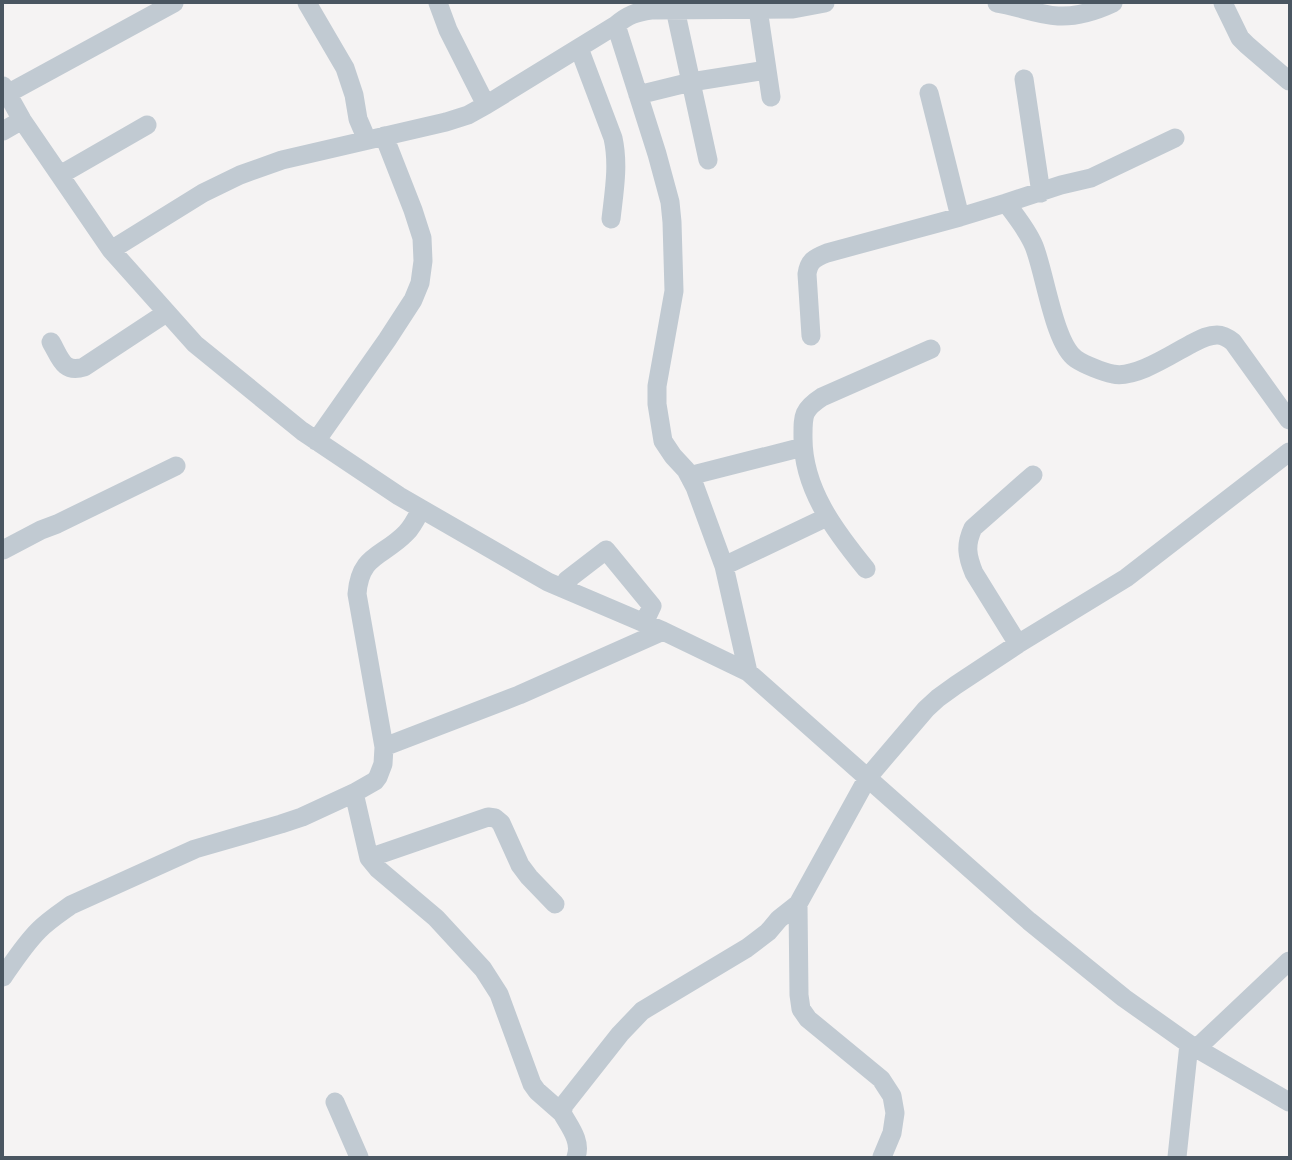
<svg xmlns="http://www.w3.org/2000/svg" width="1292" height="1160" viewBox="0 0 1292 1160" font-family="Karla,sans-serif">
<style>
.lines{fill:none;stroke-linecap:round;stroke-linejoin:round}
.minor{stroke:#c1cad2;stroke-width:19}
</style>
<rect width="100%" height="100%" fill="#f5f3f3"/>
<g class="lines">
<path class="minor" d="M307,3L345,68L354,95L358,119L367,140
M438,3L448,30L486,105
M997,3C1017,6 1038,15 1058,16C1077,17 1096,11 1113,3
M1223,3L1240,38L1247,45L1289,81
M675,9L708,160
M758,9L771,97
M616,25L657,154L670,202L672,222L674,291L657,386V404L663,441L673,456L686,470L695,487L724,566L748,672
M579,48L613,138C619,165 614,192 611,219
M1024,79L1041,193
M3,86L22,120L111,250L195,344L302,431L399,496L548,582L663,631L748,672L1029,921L1124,998L1189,1044L1289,1102
M929,93L960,217
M7,94L174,3
M638,95L691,82L767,70
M3,131L22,120
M60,175L147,125
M1006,203L1061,185L1091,178L1175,138
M111,250L203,193L240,175L282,160L446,122L468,115L486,105L616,25C628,15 636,12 651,10L793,9L825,3
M811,336L807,274C809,260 815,258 827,253L960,217L1006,203C1016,216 1028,231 1034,246C1045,273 1054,344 1076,359C1085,365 1103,372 1113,374C1135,379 1172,354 1191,344C1199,340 1207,335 1217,335C1223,335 1228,338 1233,342L1289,420
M51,342C60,357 63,374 84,367L166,313
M316,441L387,340L413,300L420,283L423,261L422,238L413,210L384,136
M689,476L803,447
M3,550L41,530L57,524L176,466
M724,566L827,517
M866,569C835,531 803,489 803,438C803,416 802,410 822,397L931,349
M569,591L567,580L606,550L652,606L644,623
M1018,644L974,573C967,556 965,545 973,528L1033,475
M384,747L519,695L663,631
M354,793L369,858L378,869L436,918L483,969L499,994L532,1084L537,1091L562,1113
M369,858L488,817L495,818L501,823L520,865L529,877L555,904
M798,904L799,995L801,1009L808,1019L881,1079L892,1096L895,1113L892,1133L882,1157
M3,977C14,961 25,944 39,930C49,920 60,913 71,905L195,849L281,824L302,817L354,793L375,781L378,777L383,764L384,747L357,594C360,554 383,557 406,533C413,526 417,517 421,509
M1197,1048L1289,961
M335,1102L359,1157
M576,1157C582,1141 569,1126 562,1113L564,1105L620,1034L642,1011L747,948L768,932L779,919L798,904L868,777L926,709L938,698L956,685L1018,644L1126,578L1289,452
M1177,1157L1189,1044"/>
</g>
<rect width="1292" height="1160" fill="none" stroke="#4a5661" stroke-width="8"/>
</svg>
